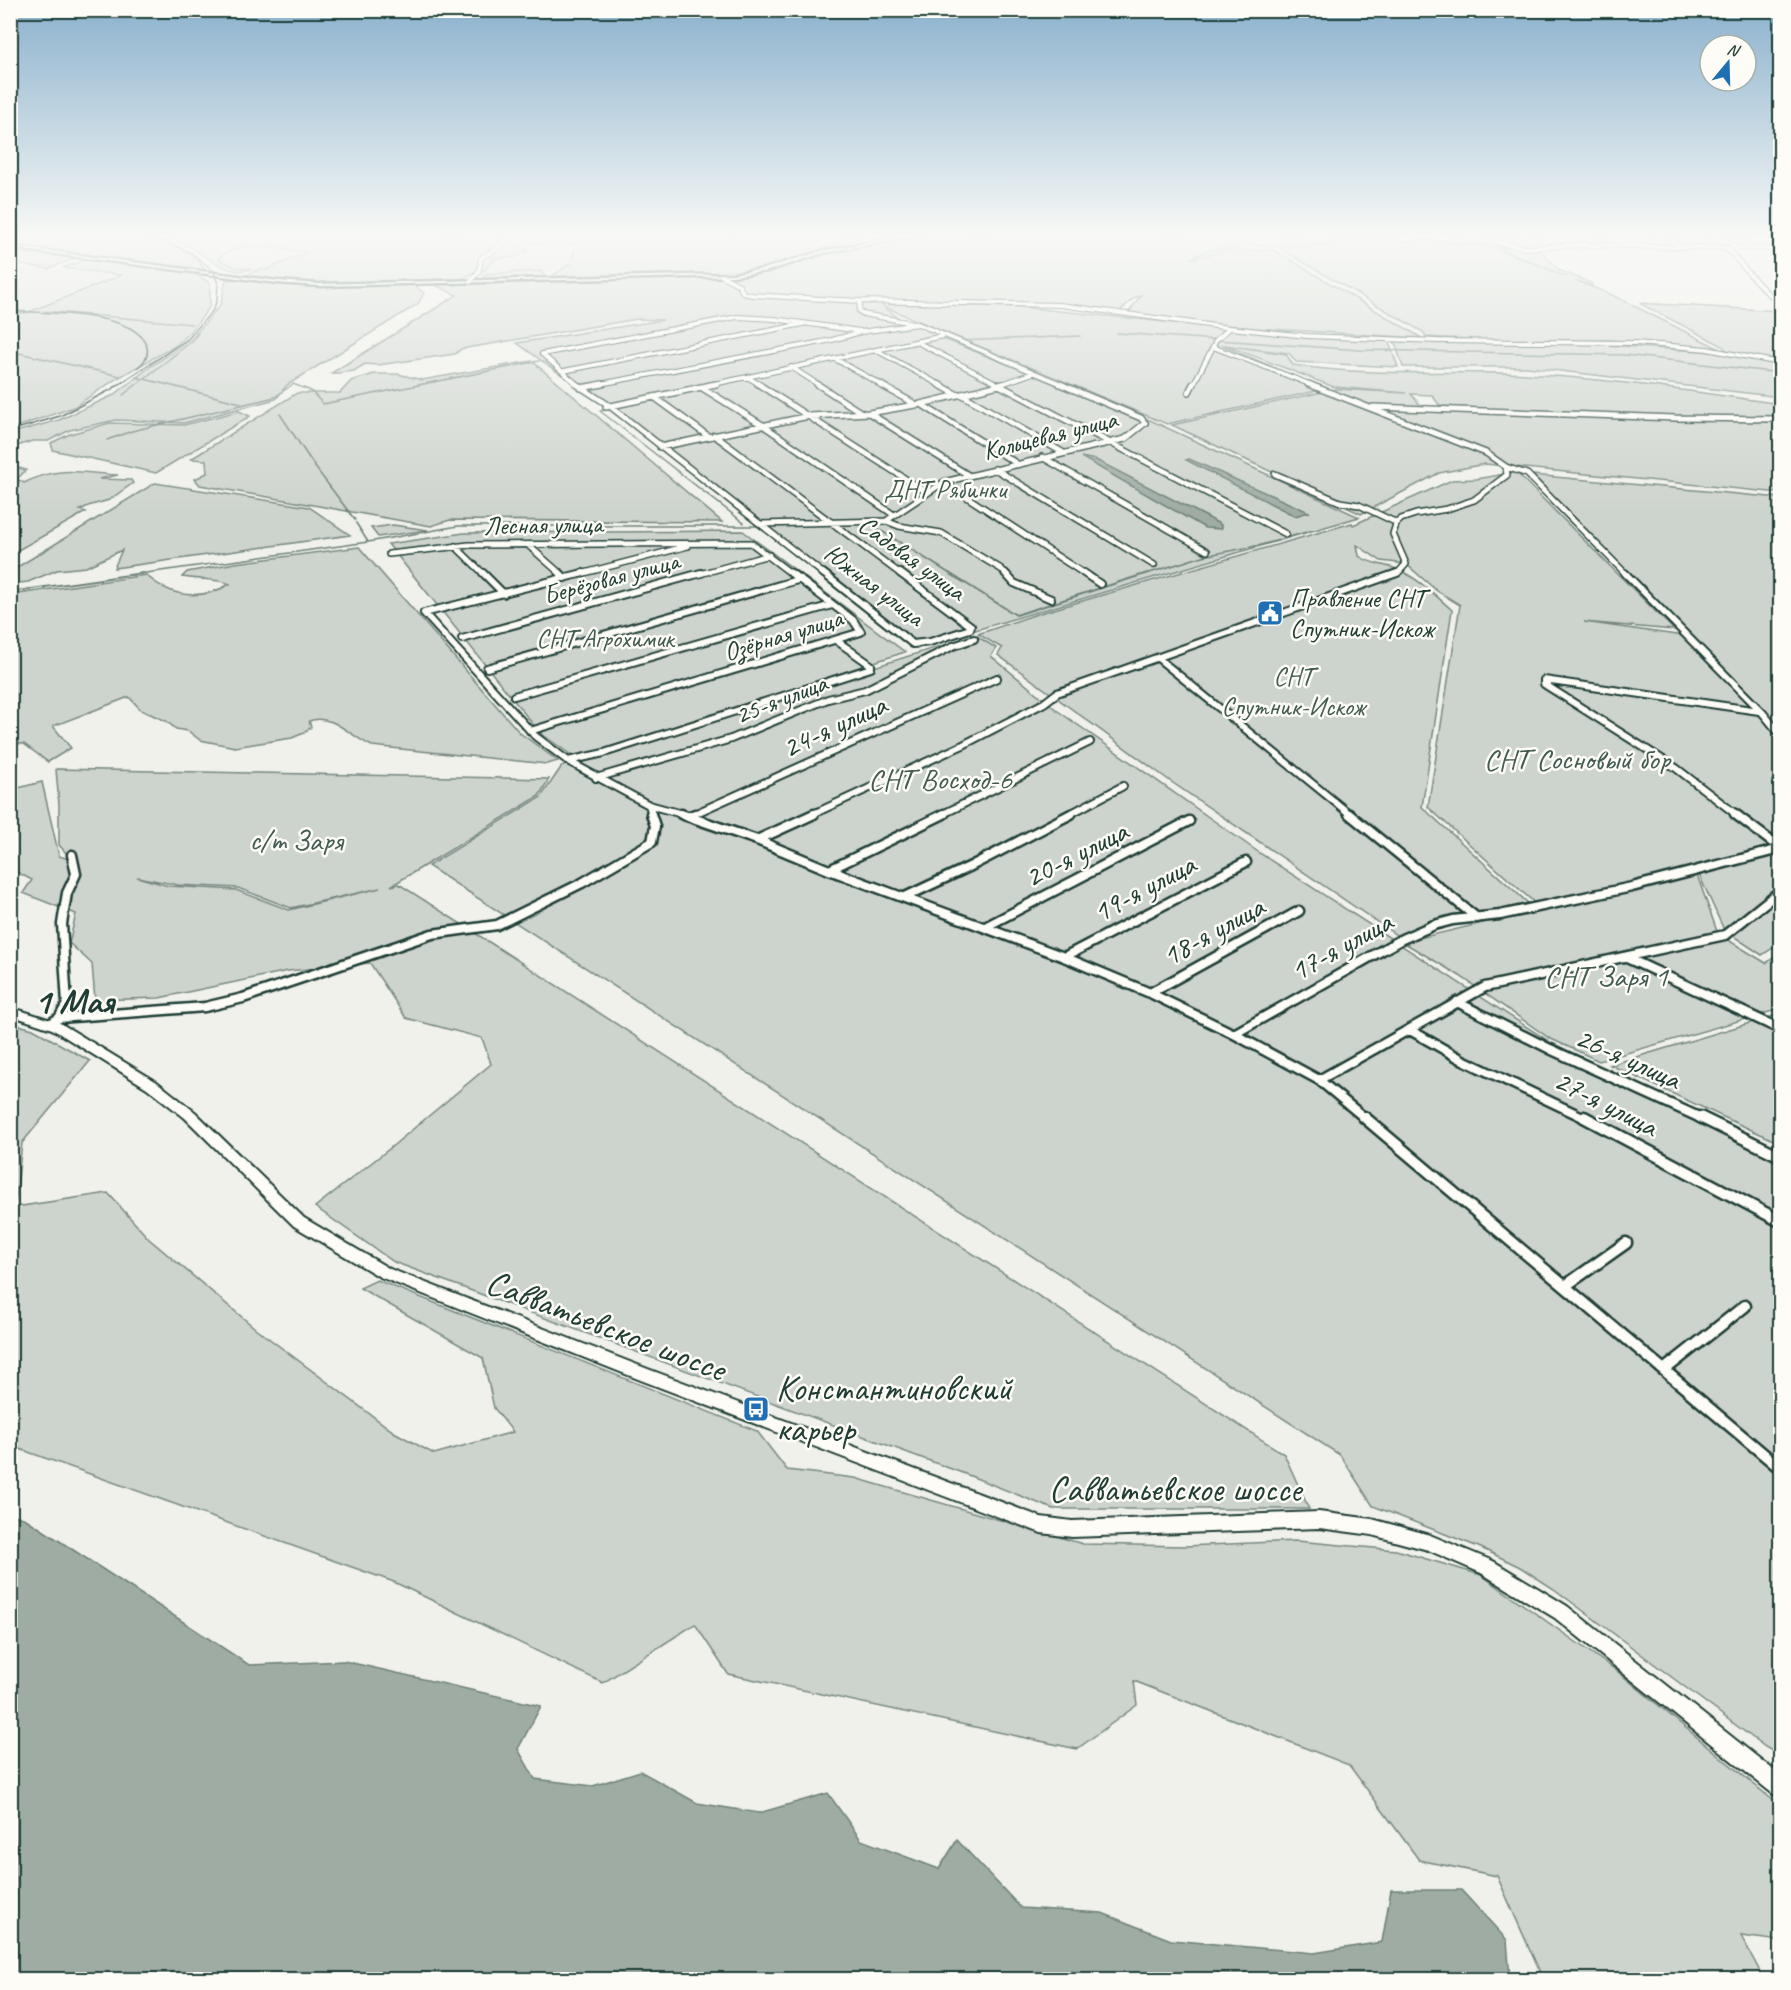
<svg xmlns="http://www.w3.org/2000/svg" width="1791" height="1990" viewBox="0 0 1791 1990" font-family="Caveat,sans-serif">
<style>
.built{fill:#dfe2dc}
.green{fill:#cdd3cd;stroke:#768880;stroke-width:1.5;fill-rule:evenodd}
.water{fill:#9faca4;stroke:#6c8077;stroke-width:1.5}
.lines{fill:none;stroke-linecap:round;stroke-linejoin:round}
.stream-far1{stroke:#6c8077;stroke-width:1.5}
.stream{stroke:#6c8077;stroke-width:2}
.minor-far4-casing{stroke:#1f3d34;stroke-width:6}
.minor-far3-casing{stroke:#1f3d34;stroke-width:8}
.minor-far2-casing{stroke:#1f3d34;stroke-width:10}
.minor-far1-casing{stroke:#1f3d34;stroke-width:13}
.minor-casing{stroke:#1f3d34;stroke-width:15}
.secondary-casing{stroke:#1f3d34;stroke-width:5}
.primary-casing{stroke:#1f3d34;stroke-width:4}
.minor-far4{stroke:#fdfcf7;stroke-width:4}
.minor-far3{stroke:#fdfcf7;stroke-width:5}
.minor-far2{stroke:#fdfcf7;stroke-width:6}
.minor-far1{stroke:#fdfcf7;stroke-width:8}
.minor{stroke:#fdfcf7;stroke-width:10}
.secondary{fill:#fdfcf7;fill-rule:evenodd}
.primary{fill:#fdfcf7;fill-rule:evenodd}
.rail{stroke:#1f3d34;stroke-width:1.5}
.labels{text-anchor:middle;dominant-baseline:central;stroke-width:5;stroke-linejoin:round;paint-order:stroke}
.far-street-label{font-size:26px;fill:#1f3d34;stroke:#fdfcf7}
.far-park-label{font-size:26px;fill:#425b53;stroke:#fdfcf7}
.far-poi-label{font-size:26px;fill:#1f3d34;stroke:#fdfcf7;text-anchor:start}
.street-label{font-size:30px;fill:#1f3d34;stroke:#fdfcf7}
.park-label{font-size:30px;fill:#425b53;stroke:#fdfcf7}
.district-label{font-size:36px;font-weight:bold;fill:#1f3d34;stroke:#fdfcf7}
.near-street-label{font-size:36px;fill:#1f3d34;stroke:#fdfcf7}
.near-poi-label{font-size:36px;fill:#1f3d34;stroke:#fdfcf7;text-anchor:start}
</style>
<rect width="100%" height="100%" fill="#f0f1eb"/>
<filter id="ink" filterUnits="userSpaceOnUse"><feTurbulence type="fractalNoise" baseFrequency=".0167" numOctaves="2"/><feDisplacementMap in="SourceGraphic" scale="12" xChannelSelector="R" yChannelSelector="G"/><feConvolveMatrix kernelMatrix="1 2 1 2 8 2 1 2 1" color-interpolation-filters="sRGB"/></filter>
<g filter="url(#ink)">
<path class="built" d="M528,244H576L571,267L545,272L485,273L496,257L513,246Z
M264,247L309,252L266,269L239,266L221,259L245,248Z
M10,267L55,271L62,268L117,275L28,311L11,310Z"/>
<path class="green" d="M11,235C60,235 153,225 193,256C198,259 202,266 205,270L11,245Z
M152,235H908L815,252L772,267L745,273L552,279V276L571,263L576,244L523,243L522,246L528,250L517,257L495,258L485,270L475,272L461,279L316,283L244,276L259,269L266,270L307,252C279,248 241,237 218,259L236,267L252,269C227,277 209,257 188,246C178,241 164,238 152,235Z
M925,235H1592L1609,246L1550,243L1546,247C1494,244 1442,238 1390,238C1365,238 1341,244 1317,244C1284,245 1217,242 1190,259L1228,250H1274L1422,338L1253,328L1127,315L1141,295L1134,298L1120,311L1109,313L1068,304L879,300L886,309L909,325L894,328L920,325L1152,421L1359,517L918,647L606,407L517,343L663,320L637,319L461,349L455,354L378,365L365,364L354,371L330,374L457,295L435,285L703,278H726L738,286V289L743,293L740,285L729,278L773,270L824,253Z
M1595,235H1734L1759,246H1614Z
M1399,240L1491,246L1567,277L1498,247L1538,248L1559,270L1591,283L1592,286L1577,281L1612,295L1720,349L1609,340L1543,341L1730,353L1721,345L1639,303L1780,311V397L1527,367H1403L1394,340H1488L1425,337L1426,336L1423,332L1279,248Z
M17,252L76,258L48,269L11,263V256Z
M84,260L193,273L210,283V306L191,332L175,346L116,379L74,407L11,429V312L26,313L122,275L63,268Z
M541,271L547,278L484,279V274Z
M245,279L309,287L413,284L424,293L418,304L287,385L276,399L184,423L116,420L70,430L48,441H32L17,446L12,433L59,420L114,395L151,366L190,341L221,304L226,280Z
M888,304L1021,307L1299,336L1388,340L1398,367L1296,362L1289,353L1221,345L1325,389L1167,424L887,308Z
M1225,345L1286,354L1293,365C1371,377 1448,370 1526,374C1611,379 1696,392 1780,404V421L1684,419L1440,406L1432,395L1411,394L1422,407C1541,415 1661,421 1780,422V493L1485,464L1439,473L1361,514L1172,425L1336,389L1406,393L1334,387Z
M532,361L722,522L450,520L431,526L200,485L195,479L207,473L206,460L191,459L297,393H340L351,381L374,374H398L422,380Z
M239,411L250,416L156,473L53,450L51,443L70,434L110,423L184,425Z
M19,468L26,470L17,479L24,483C58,465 81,473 118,475L99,479L131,480L133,483L109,500L88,506L80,510L86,512L11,554V469Z
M1516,472L1674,630L1584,622L1684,636L1780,737V943L1762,955L1724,930L1697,870L1538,906L1428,807L1460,605L1437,591L1406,564L1381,561L1357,545L1359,556C1371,565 1386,564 1399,570C1419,579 1435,595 1452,610L1422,807L1529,904L1402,939L1170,781L998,655L1002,648L978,634L1037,614L1352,523L1353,525L1452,480L1476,479Z
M1533,475L1780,498V727Z
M155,483L309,507L350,535L114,568L122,550L86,567L57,570L28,582L11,584V571Z
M393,525L428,530L378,537L371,528Z
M743,531L905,652L577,759L540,733L388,544L464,533Z
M359,547L520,733L558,761L547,764L372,746C352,738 332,712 309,721L311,727L304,733L292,738L235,747L200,740L188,731L176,729L166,721L141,710L129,697L53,726L71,748L48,762L24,744L11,743V595L146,575C172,598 200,601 230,584C223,579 192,579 182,577L187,572L235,563Z
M975,635L996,648L991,656L1058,711L1261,854L1550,1042L1780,1153V1756L1765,1747L1554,1589L1520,1567L1481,1548L1373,1506L1340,1455L428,866L541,797L562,766Z
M56,769L549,779L539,796L391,886L399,884L1284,1454L1309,1509H1053L973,1477L394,1262L315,1207L389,1149L491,1064L482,1038L406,1018L370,963L288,971L159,998L95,1000L92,964L69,943L76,914L23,893L32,880L11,869L10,790L42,782L59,856L72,860L59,845V805ZM137,877L178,885L238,888L291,908L380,888L289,910L236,890L169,886Z
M1696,872L1718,934L1766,963L1780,953V1009L1599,1061L1549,1038L1460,976L1403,942Z
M1780,1014V1143L1610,1065Z
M11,1023L33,1029L90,1061L22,1143L15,1207L108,1193L149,1239L255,1328L394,1432L434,1454L513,1432L494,1408L483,1358L360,1288L377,1280L757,1431L787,1470L855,1478L1083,1544L1185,1546L1297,1541L1396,1550L1481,1575L1617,1671L1780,1806V1941L1741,1936L1764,1979H1543L1497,1876L1419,1860L1349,1765L1134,1681L1137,1705L1077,1749L728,1674L695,1624L603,1683L394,1582L11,1446Z"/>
<path class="water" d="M1081,457L1096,460L1207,517L1221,525V529L1205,528Z
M1189,459L1309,512L1295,516L1186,460Z
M11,1514L26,1519L249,1665L344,1661L541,1706L518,1749L535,1779L593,1786L640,1771L697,1803L759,1813L828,1793L861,1840L939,1869L957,1840L1021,1908L1102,1913L1171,1940L1314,1953L1382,1942L1391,1890H1461L1507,1940L1510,1979H11V1863L17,1852L10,1802Z"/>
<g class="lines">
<path class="stream-far1" d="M45,311L192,324
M1117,333L1360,350L1625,355L1780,373
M961,341L1080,336
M923,342L941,338L1027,372
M902,347L917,344
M10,351L120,376
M1033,375L1059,386
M136,377L241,403
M123,395L191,342L198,333
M611,409L600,411L744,523
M280,414L315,467L355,520
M107,440L132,431L275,397L293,384L311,391L323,404L539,361
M867,522L952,575
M356,523L368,542
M132,575L368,542L458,526H758
M1143,575L1203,556L1261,545L1310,531"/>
<path class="stream" d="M949,573L1016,615L1148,573
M10,592L143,573"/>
<defs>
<path id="minor-far4" d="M1658,235L1683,247
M1712,235L1738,247
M1401,239L1426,237L1496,242L1526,248L1578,245L1780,249
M1727,249C1742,264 1763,293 1780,302
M722,276L739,285L743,293L752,295L860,301L1060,305L1230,328L1216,340L1213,347L1312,385
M470,282L479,271L481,258L502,245L510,235
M860,301L859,311L863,314L918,324L1064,385
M1230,328L1307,336L1438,341L1636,343L1707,349L1780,363
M917,342L1000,385
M876,350L940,385
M542,354L578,385
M542,354L737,317L774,319L860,331
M835,359L882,385
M791,367L819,385
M564,371L803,324
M747,377L761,385
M595,385L832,340L861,332L918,324
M709,385L943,336
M999,385L1033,373
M1193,385L1213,347"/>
<path id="minor-far3" d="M576,384L610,406L825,575
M758,384L926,492
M817,384L862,413
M879,384L915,404
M938,384L956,394
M997,384L1286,534
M1308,384L1486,453L1506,467L1527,474L1627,575
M701,387L764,426L894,515
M581,388L603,384
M1189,392L1193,384
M961,394L1062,452
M654,397L708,436
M921,404L1016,463
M606,407L716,384
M1373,407L1675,418L1780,419
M869,413L968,475
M714,435L902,575
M660,447L809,416L869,413L921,404L1003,384
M1042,457L1207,551
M995,469L1154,565
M1275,474L1340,502L1359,505L1397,523
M944,482L1086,575
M886,521L899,526L941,533L1001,569L1007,575
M760,524L886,521L944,482L1125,439L1145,423L1141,418L1060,384
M531,545L529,546L562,575
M455,546L485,575
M389,554L469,545L751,543L793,575
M577,575L688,546
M696,575L769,555
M1392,575L1398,573L1406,564L1393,534L1396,524L1401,519L1416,514L1447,509L1474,500L1507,475L1506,467"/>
<path id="minor-far2" d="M483,573L504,594
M560,573L565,578
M823,573L913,644L930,642L970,629L971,626L900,573
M1005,573L1014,583L1051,599
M1084,573L1100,584
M1625,573L1762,712L1780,734
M424,613L583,573
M424,613L535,736L568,761L649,805L652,815
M462,639L701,573
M1159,659L1351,815
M487,668L801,579
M514,696L832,605
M530,731L861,632L853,620L791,573
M568,761L604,753L871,668V665L837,641
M596,778L731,739L828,699L865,690L953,646L974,639
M649,805L686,815
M692,815L997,678
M811,815L963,745L1044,703L1057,693L1397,573
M941,815L1090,742
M1068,815L1123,786
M1737,815L1676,768L1544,684V680L1759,711"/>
<path id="minor-far1" d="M681,814L757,840L829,870L1064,957L1150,993L1234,1034L1319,1080L1366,1119
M1349,814L1477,918
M1735,814L1780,848
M690,816L695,814
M757,840L814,814
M829,870L944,814
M905,897L971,866L1071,814
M985,927L1189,821
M1064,957L1246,862
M1625,957L1780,1029
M1150,993L1299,911
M1457,1002L1550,1049L1703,1119
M59,1018L67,1004L62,924L67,893L76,874L72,855
M51,1023L59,1018L205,1007L243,998L432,934L497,925L582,883L652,842L655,826L651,814
M1410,1030L1461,1059L1587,1119
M1234,1034L1402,939L1434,925L1453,920L1500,915L1632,887L1780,849
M1319,1080L1485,987L1725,935L1780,891"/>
<path id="minor" d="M1364,1117L1780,1468
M1584,1117L1780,1221
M1700,1117L1780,1156
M1565,1286L1626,1243
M1664,1370L1745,1306"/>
<path id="secondary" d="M910,235H919L823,253L767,271L733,276L320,286L277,283L10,248V246L277,281L320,284L733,274L764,269L822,251Z"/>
<path id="primary" d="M10,1007L60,1023L157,1082L195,1112L304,1218L390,1269L648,1369L1041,1517L1072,1521L1319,1512L1372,1519L1430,1535L1493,1561L1567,1606L1780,1775V1796L1773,1794L1555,1618L1481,1573L1428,1550L1372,1535L1319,1528L1072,1537L1041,1533L638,1379L380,1277L294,1226L185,1118L147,1088L52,1029L10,1015Z"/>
</defs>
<use href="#minor-far4" class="minor-far4-casing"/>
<use href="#minor-far3" class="minor-far3-casing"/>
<use href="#minor-far2" class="minor-far2-casing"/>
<use href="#minor-far1" class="minor-far1-casing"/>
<use href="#minor" class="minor-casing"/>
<use href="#secondary" class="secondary-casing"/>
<use href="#primary" class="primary-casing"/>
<use href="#minor-far4" class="minor-far4"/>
<use href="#minor-far3" class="minor-far3"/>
<use href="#minor-far2" class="minor-far2"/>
<use href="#minor-far1" class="minor-far1"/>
<use href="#minor" class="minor"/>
<use href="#secondary" class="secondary"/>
<use href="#primary" class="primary"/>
<path class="rail" d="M10,311C41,313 133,311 146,344C150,354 145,362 137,368
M10,431L60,416L112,389L188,339L213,310L217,300L218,284L214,271L190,252L147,235"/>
</g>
</g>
<linearGradient id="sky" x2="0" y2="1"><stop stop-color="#8bb1cd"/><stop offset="0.46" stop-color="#f8f9f6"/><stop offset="1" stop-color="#f8f9f6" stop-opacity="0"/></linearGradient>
<rect width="1791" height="513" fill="url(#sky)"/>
<defs>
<symbol id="civic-square" viewBox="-11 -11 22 22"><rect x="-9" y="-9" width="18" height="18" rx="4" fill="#1f6fb2" stroke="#fdfcf7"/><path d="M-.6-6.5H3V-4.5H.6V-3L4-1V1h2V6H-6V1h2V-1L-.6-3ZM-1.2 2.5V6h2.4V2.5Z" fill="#fff"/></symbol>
<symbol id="bus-square" viewBox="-11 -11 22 22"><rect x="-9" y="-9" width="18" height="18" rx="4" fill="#1f6fb2" stroke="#fdfcf7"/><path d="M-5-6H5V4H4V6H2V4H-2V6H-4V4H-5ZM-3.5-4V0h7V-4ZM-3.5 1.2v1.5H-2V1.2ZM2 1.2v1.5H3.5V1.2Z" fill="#fff"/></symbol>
</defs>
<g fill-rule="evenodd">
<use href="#civic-square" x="1255" y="598" width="30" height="30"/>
<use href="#bus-square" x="741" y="1394" width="30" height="30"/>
</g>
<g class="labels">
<g class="far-street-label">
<text transform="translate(1050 435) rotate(-14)">Кольцевая улица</text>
<text transform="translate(543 525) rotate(-1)">Лесная улица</text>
<text transform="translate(912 558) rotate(36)">Садовая улица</text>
<text transform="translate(611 578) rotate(-15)">Берёзовая улица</text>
<text transform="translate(874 585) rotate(37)">Южная улица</text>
<text transform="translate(783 635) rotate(-17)">Озёрная улица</text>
<text transform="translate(781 699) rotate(-21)">25-я улица</text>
</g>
<g class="far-park-label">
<text x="945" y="489">ДНТ Рябинки</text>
<text x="605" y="638">СНТ Агрохимик</text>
<text x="1293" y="676">СНТ<tspan x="1293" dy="30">Спутник-Искож</tspan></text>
</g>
<g class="far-poi-label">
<text x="1290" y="598">Правление СНТ<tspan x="1290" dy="30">Спутник-Искож</tspan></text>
</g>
<g class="street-label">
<text transform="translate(834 726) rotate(-25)">24-я улица</text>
<text transform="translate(1076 854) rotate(-27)">20-я улица</text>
<text transform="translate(1144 888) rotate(-28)">19-я улица</text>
<text transform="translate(1213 931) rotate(-29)">18-я улица</text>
<text transform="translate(1341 946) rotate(-29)">17-я улица</text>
<text transform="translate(1628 1058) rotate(24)">26-я улица</text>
<text transform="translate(1606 1103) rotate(27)">27-я улица</text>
</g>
<g class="park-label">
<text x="1577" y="759">СНТ Сосновый бор</text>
<text x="940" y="779">СНТ Восход-6</text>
<text x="296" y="840">с/т Заря</text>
<text x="1606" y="976">СНТ Заря 1</text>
</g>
<g class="district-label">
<text x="74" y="1001">1 Мая</text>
</g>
<g class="near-street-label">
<text transform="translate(606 1325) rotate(21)">Савватьевское шоссе</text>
<text x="1175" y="1489">Савватьевское шоссе</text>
</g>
<g class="near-poi-label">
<text x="776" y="1388">Константиновский<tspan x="776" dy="41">карьер</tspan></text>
</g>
</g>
<rect width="1791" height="1990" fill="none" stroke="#fdfcf7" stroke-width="36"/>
<rect x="18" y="18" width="1755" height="1954" fill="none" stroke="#1f3d34" stroke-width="2" filter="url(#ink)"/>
<g transform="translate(1728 63) rotate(19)"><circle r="28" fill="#fdfcf7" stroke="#a4b0a9" stroke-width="1.5"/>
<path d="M0-4.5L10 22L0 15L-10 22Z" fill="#1f6fb2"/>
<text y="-9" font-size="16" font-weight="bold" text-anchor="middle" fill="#1f3d34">N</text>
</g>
</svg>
